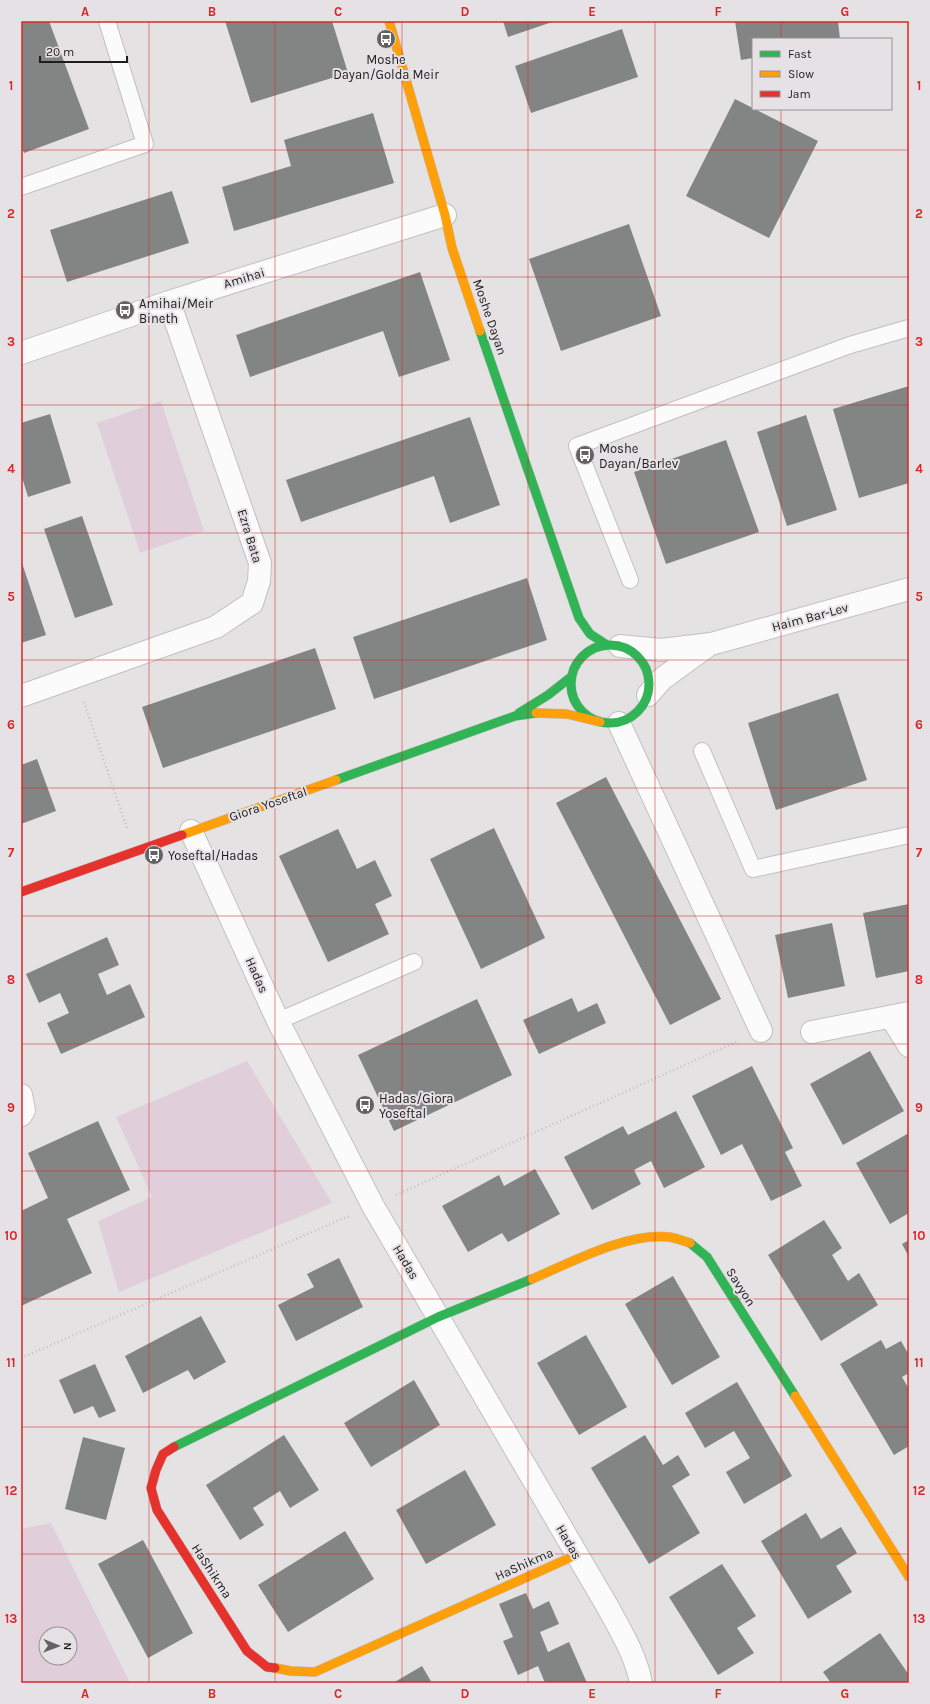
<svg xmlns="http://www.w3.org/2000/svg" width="930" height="1704" viewBox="0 0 930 1704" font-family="Karla,sans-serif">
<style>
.green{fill:#e0cfdb;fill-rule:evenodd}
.building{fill:#828583}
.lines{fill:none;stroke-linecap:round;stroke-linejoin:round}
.lane-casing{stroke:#c2c0c2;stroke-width:18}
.street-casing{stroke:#c2c0c2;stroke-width:24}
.fast-casing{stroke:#c2c0c2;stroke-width:10}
.slow-casing{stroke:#c2c0c2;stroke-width:10}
.jam-casing{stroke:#c2c0c2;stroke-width:10}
.path{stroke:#c2c1c2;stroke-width:2.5;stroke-dasharray:1 3;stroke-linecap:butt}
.lane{stroke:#fbfbfb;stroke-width:16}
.street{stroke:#fbfbfb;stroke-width:22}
.fast{stroke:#30b455;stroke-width:9}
.slow{stroke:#ff9f0a;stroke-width:9}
.jam{stroke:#e5322d;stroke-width:9}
.grid{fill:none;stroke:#d62828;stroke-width:1;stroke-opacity:0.55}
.labels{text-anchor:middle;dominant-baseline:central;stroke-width:4;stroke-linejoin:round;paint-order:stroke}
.poi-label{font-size:13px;fill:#1e1c1d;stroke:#e6e1e5;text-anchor:start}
.street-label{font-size:13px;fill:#1e1c1d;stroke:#e6e1e5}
.neatline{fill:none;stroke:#d62828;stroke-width:1.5}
.grid-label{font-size:13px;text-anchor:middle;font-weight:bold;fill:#d62828}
</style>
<rect width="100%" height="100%" fill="#e5e2e4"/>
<path class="green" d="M161,401L204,531L140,553L97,423Z
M247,1061L332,1203L119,1292L98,1221L152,1197L116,1117Z
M51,1523L130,1683H21V1529ZM46,1634H70V1658H46Z"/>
<path class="building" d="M21,21H49L89,129L24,153L21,145Z
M225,21H332L348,73L251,103Z
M503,21H555L508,37Z
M735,21H838L840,39H753V58L741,60Z
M622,29L638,77L531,113L515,66Z
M735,99L818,141L769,238L686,196Z
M373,113L394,183L234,231L222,187L291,166L284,140Z
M172,191L189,243L67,282L50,230Z
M629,224L661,316L561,351L529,259Z
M420,272L450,360L399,377L383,331L250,377L236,335Z
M909,386V483L859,498L833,409Z
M50,414L71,483L28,497L21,474V423Z
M806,415L837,510L787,526L757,432Z
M470,417L500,505L450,523L434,476L301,522L286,480Z
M726,440L759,532L666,564L634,472Z
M82,516L113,605L75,618L44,529Z
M21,560L46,635L21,643Z
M527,578L547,640L374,699L353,637Z
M315,648L336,709L163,768L142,707Z
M838,693L867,780L776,810L748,723Z
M37,759L56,811L21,824V765Z
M606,777L721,999L670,1025L556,803Z
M494,828L545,938L481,969L430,859Z
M338,829L357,869L375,860L392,896L375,904L389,934L328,962L279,856Z
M909,904V971L876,978L863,913Z
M832,923L845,986L788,998L775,935Z
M107,937L119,965L98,974L107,995L130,984L145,1017L61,1054L47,1023L69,1013L60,993L39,1003L26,974Z
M572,998L578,1012L597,1003L606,1023L539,1054L523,1020Z
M477,999L512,1075L394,1131L358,1055Z
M870,1051L904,1111L843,1145L810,1084Z
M752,1066L793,1148L785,1152L802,1186L771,1201L742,1144L721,1155L692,1096Z
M676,1111L705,1167L664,1188L651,1161L634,1170L641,1184L592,1210L564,1157L623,1126L628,1135Z
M98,1121L130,1190L67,1219L92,1273L21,1306V1211L48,1198L28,1153Z
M909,1133V1213L890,1224L856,1163Z
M535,1169L560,1214L508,1242L502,1233L468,1252L442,1206L499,1175L504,1186Z
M824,1220L842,1248L832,1255L848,1281L859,1273L878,1305L821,1341L768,1255Z
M909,1240V1257L902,1244Z
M339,1258L363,1307L296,1341L278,1305L314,1287L307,1274Z
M673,1276L720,1357L672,1385L625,1304Z
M201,1316L226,1362L194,1380L188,1370L143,1393L125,1356Z
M586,1335L627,1407L579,1435L537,1363Z
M881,1340L886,1349L901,1341L909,1355V1373L902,1377L909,1389V1446L894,1455L840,1364Z
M95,1364L116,1411L99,1418L93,1406L74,1414L59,1380Z
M414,1380L440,1425L371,1467L344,1423Z
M737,1382L792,1476L744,1504L726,1472L750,1458L734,1431L705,1448L685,1413Z
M284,1435L319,1490L290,1508L280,1491L253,1508L264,1525L240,1540L206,1485Z
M645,1435L663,1465L678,1455L690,1475L672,1486L700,1533L649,1564L591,1468Z
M83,1437L125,1448L106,1520L65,1509Z
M465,1470L496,1525L426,1564L396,1510Z
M806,1513L821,1539L841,1527L857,1553L836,1566L852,1592L808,1619L761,1541Z
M345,1531L374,1579L288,1632L258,1585Z
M143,1540L193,1633L148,1658L98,1564Z
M722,1564L756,1616L737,1628L754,1653L718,1675L669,1597Z
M526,1593L533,1609L549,1601L559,1624L540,1632L548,1652L569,1642L587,1683H545L538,1666L518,1675L503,1641L513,1637L499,1604Z
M880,1633L909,1675V1683H831L823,1672Z
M422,1666L432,1683H393Z"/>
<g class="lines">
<defs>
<path id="lane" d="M21,187L145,144L107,21
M630,580L577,446L850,345L909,328
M702,751L753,869L909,835
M278,1021L414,962"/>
<path id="street" d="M21,353L169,302L445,215
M620,646L661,650L711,644L909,589
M648,695L662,679L706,647
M21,696L216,627L252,603L259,581L260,563L169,302
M619,723L761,1031
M191,831L278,1021L373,1206L606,1604C619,1628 636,1655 641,1683
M891,1017L909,1046
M812,1032L909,1013
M21,1095L24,1110L21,1115"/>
<path id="fast" d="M480,331L579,618L590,634L607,645
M571 684a39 39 0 1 1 78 0a39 39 0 1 1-78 0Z
M519,713L548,695L571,677
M336,780L515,716L536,713
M690,1243L707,1257L795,1396
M174,1447L438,1317L532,1279"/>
<path id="slow" d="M389,21L445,215L452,248L480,331
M536,713L567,714L600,722
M182,835L336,780
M532,1279C570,1263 627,1232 669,1237C676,1238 683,1241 690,1243
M795,1396L909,1577
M275,1668L291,1671L315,1672L576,1555"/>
<path id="jam" d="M21,892L182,835
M174,1447L163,1454L156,1470L151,1488L157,1510L247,1651L267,1667L275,1668"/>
</defs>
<use href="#lane" class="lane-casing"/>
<use href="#street" class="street-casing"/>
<use href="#fast" class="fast-casing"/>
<use href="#slow" class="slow-casing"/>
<use href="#jam" class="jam-casing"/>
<path class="path" d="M84,702L127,828
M396,1195L738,1041
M21,1358L349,1216"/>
<use href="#lane" class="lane"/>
<use href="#street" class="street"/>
<use href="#fast" class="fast"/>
<use href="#slow" class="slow"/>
<use href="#jam" class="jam"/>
</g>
<path class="grid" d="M149,21V1683M275,21V1683M402,21V1683M528,21V1683M655,21V1683M781,21V39M781,109V1683M21,150H909M21,277H909M21,405H909M21,533H909M21,660H909M21,788H909M21,916H909M21,1044H909M21,1171H909M21,1299H909M21,1427H909M21,1554H909"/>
<defs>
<symbol id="bus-disc" viewBox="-11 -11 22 22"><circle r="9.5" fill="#646163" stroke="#e6e1e5"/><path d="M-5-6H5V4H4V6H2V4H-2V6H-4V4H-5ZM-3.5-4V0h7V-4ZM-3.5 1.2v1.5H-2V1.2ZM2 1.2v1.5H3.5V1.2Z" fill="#fff"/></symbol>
</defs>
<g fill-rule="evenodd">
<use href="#bus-disc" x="375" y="28" width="22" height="22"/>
<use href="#bus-disc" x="114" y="299" width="22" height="22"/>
<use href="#bus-disc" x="574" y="444" width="22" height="22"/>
<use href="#bus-disc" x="143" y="844" width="22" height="22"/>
<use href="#bus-disc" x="354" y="1094" width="22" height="22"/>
</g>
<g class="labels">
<g class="poi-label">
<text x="386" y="59" text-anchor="middle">Moshe<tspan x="386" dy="15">Dayan/Golda Meir</tspan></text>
<text x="139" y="303">Amihai/Meir<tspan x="139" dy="15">Bineth</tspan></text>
<text x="599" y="448">Moshe<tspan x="599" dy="15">Dayan/Barlev</tspan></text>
<text x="168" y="855">Yoseftal/Hadas</text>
<text x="379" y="1098">Hadas/Giora<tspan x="379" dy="15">Yoseftal</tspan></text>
</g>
<g class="street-label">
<text transform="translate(244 278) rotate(-17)">Amihai</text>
<text transform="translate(490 317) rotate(71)">Moshe Dayan</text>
<text transform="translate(250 536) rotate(73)">Ezra Bata</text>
<text transform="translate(810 617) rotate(-15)">Haim Bar-Lev</text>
<text transform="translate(268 804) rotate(-19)">Giora Yoseftal</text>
<text transform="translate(257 975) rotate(66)">Hadas</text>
<text transform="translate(406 1262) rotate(59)">Hadas</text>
<text transform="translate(741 1287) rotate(57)">Savyon</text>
<text transform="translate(569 1542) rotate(60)">Hadas</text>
<text transform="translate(524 1564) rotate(-24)">HaShikma</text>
<text transform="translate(212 1571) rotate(57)">HaShikma</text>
</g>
</g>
<rect width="930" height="1704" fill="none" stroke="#e6e1e5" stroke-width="44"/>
<rect x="752" y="38" width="140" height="72" fill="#e6e1e5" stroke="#969295"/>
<rect x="760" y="51" width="20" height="6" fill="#30b455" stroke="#969295"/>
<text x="788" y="58" font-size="12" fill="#1e1c1d">Fast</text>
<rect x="760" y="71" width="20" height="6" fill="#ff9f0a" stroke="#969295"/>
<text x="788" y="78" font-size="12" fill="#1e1c1d">Slow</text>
<rect x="760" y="91" width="20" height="6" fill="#e5322d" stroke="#969295"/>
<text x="788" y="98" font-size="12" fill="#1e1c1d">Jam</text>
<g transform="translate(58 1646) rotate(91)"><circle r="19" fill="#e6e1e5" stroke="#969295"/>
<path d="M0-3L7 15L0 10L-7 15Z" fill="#646163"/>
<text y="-6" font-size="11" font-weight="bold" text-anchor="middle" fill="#1e1c1d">N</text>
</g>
<path d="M40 56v6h87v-6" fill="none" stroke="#1e1c1d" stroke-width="2"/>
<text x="46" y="56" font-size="12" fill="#1e1c1d" stroke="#e6e1e5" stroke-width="3" paint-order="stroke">20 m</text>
<rect x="22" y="22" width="886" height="1660" class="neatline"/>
<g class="grid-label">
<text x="85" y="16">A</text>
<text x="212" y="16">B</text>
<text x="338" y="16">C</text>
<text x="465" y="16">D</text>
<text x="592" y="16">E</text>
<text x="718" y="16">F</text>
<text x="845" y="16">G</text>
<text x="11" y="90">1</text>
<text x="919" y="90">1</text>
<text x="11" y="218">2</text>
<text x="919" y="218">2</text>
<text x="11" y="346">3</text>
<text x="919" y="346">3</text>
<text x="11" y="473">4</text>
<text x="919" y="473">4</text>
<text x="11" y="601">5</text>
<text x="919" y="601">5</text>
<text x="11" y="729">6</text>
<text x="919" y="729">6</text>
<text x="11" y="857">7</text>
<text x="919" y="857">7</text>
<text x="11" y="984">8</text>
<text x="919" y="984">8</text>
<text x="11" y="1112">9</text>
<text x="919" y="1112">9</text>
<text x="11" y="1240">10</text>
<text x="919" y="1240">10</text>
<text x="11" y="1367">11</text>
<text x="919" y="1367">11</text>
<text x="11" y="1495">12</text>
<text x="919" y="1495">12</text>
<text x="11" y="1623">13</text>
<text x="919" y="1623">13</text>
<text x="85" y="1698">A</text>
<text x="212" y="1698">B</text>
<text x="338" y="1698">C</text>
<text x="465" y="1698">D</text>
<text x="592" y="1698">E</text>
<text x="718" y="1698">F</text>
<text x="845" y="1698">G</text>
</g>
</svg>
